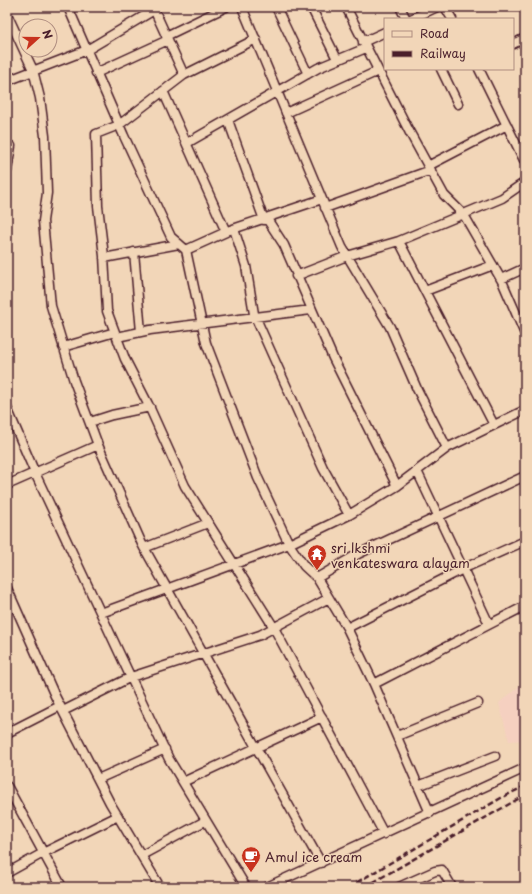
<svg xmlns="http://www.w3.org/2000/svg" width="532" height="894" viewBox="0 0 532 894" font-family="'Playpen Sans',sans-serif">
<style>
.built{fill:#f5d0c0}
.lines{fill:none;stroke-linecap:round;stroke-linejoin:round}
.street-casing{stroke:#4a1f2b;stroke-width:11}
.street{stroke:#f2d6b8;stroke-width:8}
.rail{stroke:#4a1f2b;stroke-width:2.5;stroke-dasharray:6 3;stroke-linecap:butt}
.labels{text-anchor:middle;dominant-baseline:central;stroke-width:3;stroke-linejoin:round;paint-order:stroke}
.poi-label{font-size:13px;fill:#4a1f2b;stroke:#f2d6b8;text-anchor:start}
</style>
<rect width="100%" height="100%" fill="#f2d6b8"/>
<filter id="ink" filterUnits="userSpaceOnUse"><feTurbulence type="fractalNoise" baseFrequency=".025" numOctaves="2"/><feDisplacementMap in="SourceGraphic" scale="8" xChannelSelector="R" yChannelSelector="G"/><feConvolveMatrix kernelMatrix="1 2 1 2 8 2 1 2 1" color-interpolation-filters="sRGB"/></filter>
<g filter="url(#ink)">
<path class="built" d="M522,684H525V740L509,741L499,703Z"/>
<g class="lines">
<defs>
<path id="street" d="M68,7L124,136L171,237L186,250L206,343L258,478L289,544L304,566L317,578L347,628L374,684L430,813
M153,7L184,75L119,125L96,134L98,206L104,256L107,311L125,359L148,404L185,486L273,626L384,834
M242,7L342,247L390,327L417,389L447,448
M276,7L308,74
M311,7L337,59
M346,7L409,131L444,195L464,215L502,281L525,334
M400,7L406,19
M445,7L452,19
M7,14L33,70L40,98L45,136L47,193L43,221L51,306L74,381L98,445L142,544L321,863
M411,19L437,7
M166,36L226,7
M363,42L385,32
M513,44L525,38
M441,69L458,104
M479,69L525,162
M96,73L168,40
M184,75L256,39
M7,81L87,50L154,10
M163,91L226,232L186,250
M286,113L378,71
M228,120L264,220
M187,143L318,68L366,48
M428,166L507,125
M7,171L11,146
M325,208L431,170
M267,219L284,245L333,358L397,486
M234,229L246,266L254,314L323,468L349,515
M230,230L322,199
M134,252L141,332
M104,258L179,244
M296,276L347,256L399,241
M501,279L525,268
M425,291L493,265
M117,337L150,330L311,310
M63,347L115,332
M7,408L35,473L169,759L246,887
M90,422L112,415L150,407
M494,425L399,241L502,198L525,182
M417,471L489,624
M7,485L98,445
M144,548L208,523
M317,578L358,554L525,476
M7,588L55,696L110,803L160,887
M101,613L289,544L349,515L397,486L447,448L525,410
M347,628L469,566L525,541
M374,684L525,606
M63,711L131,677L260,635L329,598
M7,733L60,706
M397,736L478,703
M98,779L165,749
M183,782L322,717
M7,786L62,887
M418,786L495,756
M142,855L205,821
M7,873L43,853L118,816
M267,887L525,768
M399,887L435,871L442,870L452,887"/>
</defs>
<use href="#street" class="street-casing"/>
<use href="#street" class="street"/>
<path class="rail" d="M349,887L501,798L525,786
M365,887L525,795"/>
</g>
</g>
<defs>
<symbol id="temple-pin" viewBox="-11 -11 22 30"><path d="M0 17L-7.5 6A9.5 9.5 0 1 1 7.5 6Z" fill="#c8321e" stroke="#f2d6b8"/><path d="M0-6L5-2H3V0L6.5 2.5H4V6H1.5V3h-3V6H-4V2.5H-6.5L-3 0V-2H-5Z" fill="#fff"/></symbol>
<symbol id="cafe-pin" viewBox="-11 -11 22 30"><path d="M0 17L-7.5 6A9.5 9.5 0 1 1 7.5 6Z" fill="#c8321e" stroke="#f2d6b8"/><path d="M-5.5-4.5H6V0H3Q3 3.5 0 3.5H-2.5Q-5.5 3.5-5.5 0ZM3-3.2v2h1.7v-2ZM-6 4.5H4V6H-6Z" fill="#fff"/></symbol>
</defs>
<g fill-rule="evenodd">
<use href="#temple-pin" x="306" y="543" width="22" height="30"/>
<use href="#cafe-pin" x="240" y="845" width="22" height="30"/>
</g>
<g class="labels">
<g class="poi-label">
<text x="331" y="547">sri lkshmi<tspan x="331" dy="15">venkateswara alayam</tspan></text>
<text x="265" y="856">Amul ice cream</text>
</g>
</g>
<rect width="532" height="894" fill="none" stroke="#f2d6b8" stroke-width="24"/>
<rect x="12" y="12" width="508" height="870" fill="none" stroke="#4a1f2b" stroke-width="1.5" filter="url(#ink)"/>
<rect x="384" y="18" width="130" height="52" fill="#f2d6b8" stroke="#af8d80"/>
<rect x="392" y="31" width="20" height="6" fill="#f2d6b8" stroke="#af8d80"/>
<text x="420" y="38" font-size="12" fill="#4a1f2b">Road</text>
<rect x="392" y="51" width="20" height="6" fill="#4a1f2b" stroke="#af8d80"/>
<text x="420" y="58" font-size="12" fill="#4a1f2b">Railway</text>
<g transform="translate(38 38) rotate(69)"><circle r="19" fill="#f2d6b8" stroke="#af8d80"/>
<path d="M0-3L7 15L0 10L-7 15Z" fill="#c8321e"/>
<text y="-6" font-size="11" font-weight="bold" text-anchor="middle" fill="#4a1f2b">N</text>
</g>
</svg>
